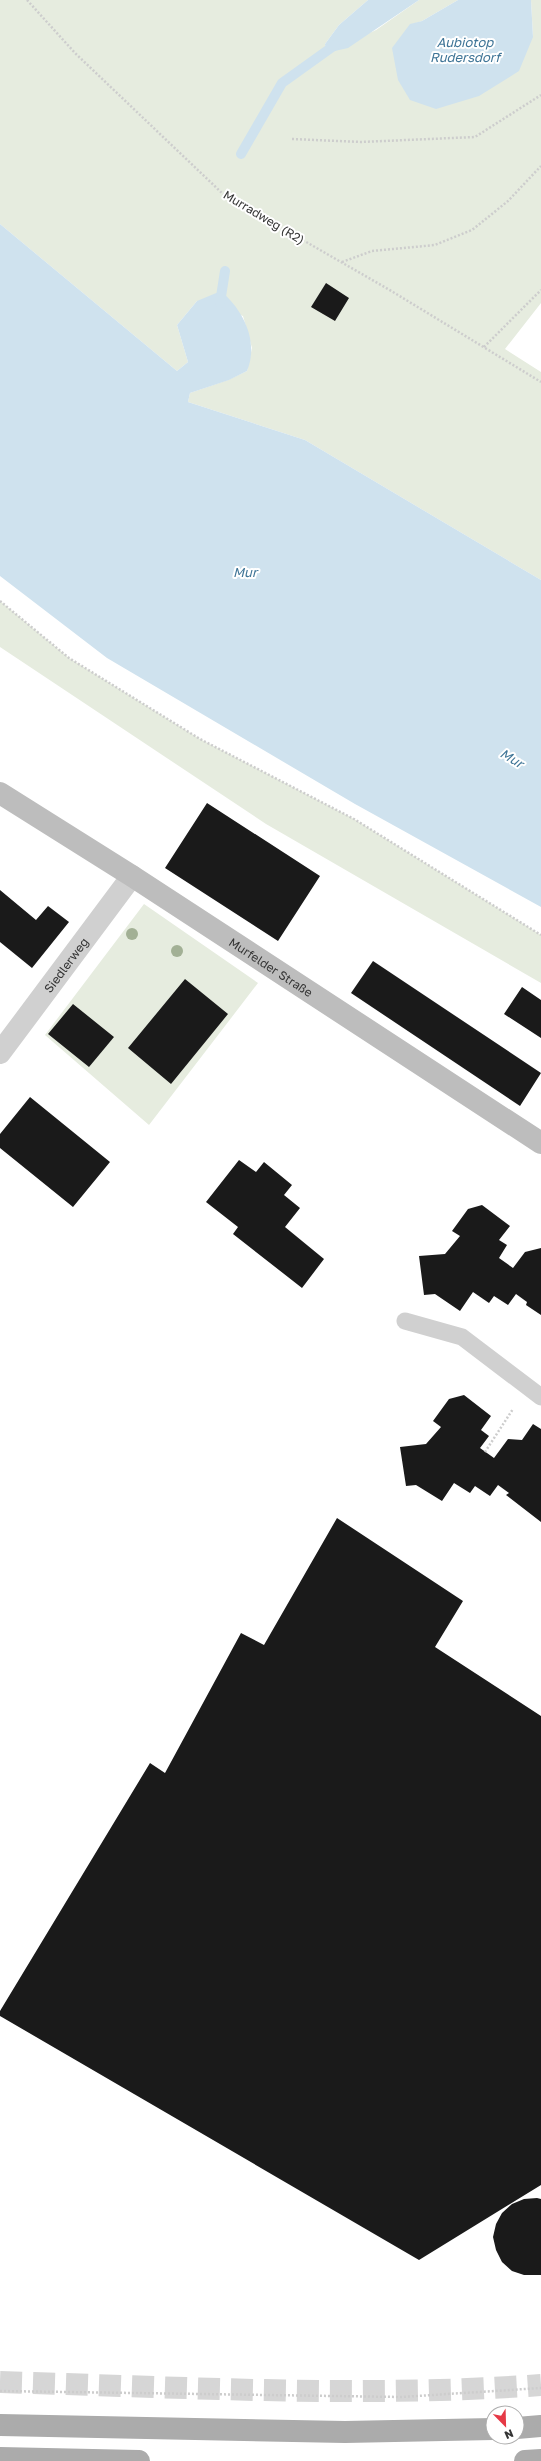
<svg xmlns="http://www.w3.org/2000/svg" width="541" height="2461" viewBox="0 0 541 2461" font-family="'Golos Text',sans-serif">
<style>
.green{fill:#e6ecdf}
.water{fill:#cfe2ee}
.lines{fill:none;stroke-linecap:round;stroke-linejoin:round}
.stream{stroke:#cfe2ee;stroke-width:10}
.building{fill:#1a1a1a}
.primary-tunnel{stroke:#d6d6d6;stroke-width:22;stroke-dasharray:22 11;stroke-linecap:butt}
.path{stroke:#cdcdcd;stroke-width:2.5;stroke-dasharray:2 2;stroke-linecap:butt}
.lane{stroke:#d0d0d0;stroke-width:17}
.street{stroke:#d0d0d0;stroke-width:22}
.secondary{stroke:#bdbdbd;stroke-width:22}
.primary{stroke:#ababab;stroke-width:22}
.tree{fill:#a2b095}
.labels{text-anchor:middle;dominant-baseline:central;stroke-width:4;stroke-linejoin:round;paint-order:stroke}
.street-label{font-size:12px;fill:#333;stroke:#fff}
.water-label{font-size:13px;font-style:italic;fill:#3f7597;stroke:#fff}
</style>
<rect width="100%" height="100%" fill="#fff"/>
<path class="green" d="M0,0H368L339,25L325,44L326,53L376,30L419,0H458L422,21L410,25L533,37L531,0H541V303L505,349L541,372V580L305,440L188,402L190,393L228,380L247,371L252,348L243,316L197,301L177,325L188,362L177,371L0,224Z
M0,601L69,658L200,739L354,819L541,935V983L266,824L0,647Z
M144,904L258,983L149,1125L45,1035Z"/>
<path class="water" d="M368,0H419L348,48L326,53L325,44L339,25Z
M458,0H531L533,37L519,71L479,96L436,109L410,100L398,80L392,48L410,24L422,21Z
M0,224L177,371L188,362L177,325L197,301L221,291C244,311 259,342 247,371L229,380L190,393L188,402L305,440L541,580V907L355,804L107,658L0,576Z"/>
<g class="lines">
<path class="stream" d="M241,154L282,83L335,45
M220,303L225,271"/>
</g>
<path class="building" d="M326,283L349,298L335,321L311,307Z
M207,803L320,876L278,941L165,868Z
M0,890L36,920L48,906L69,922L32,968L0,942Z
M373,961L541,1073L520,1106L351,993Z
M185,979L228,1014L171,1084L128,1048Z
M522,987L541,1000V1038L504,1014Z
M73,1004L114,1037L89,1067L48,1034Z
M30,1097L110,1162L73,1207L0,1148V1134Z
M239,1160L256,1172L264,1162L292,1185L284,1195L300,1208L285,1227L324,1259L302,1288L233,1234L238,1227L206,1202Z
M482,1205L510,1226L499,1240L507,1245L499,1258L513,1268L525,1252L541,1248V1315L526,1305L527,1302L516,1294L508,1305L494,1296L489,1303L473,1292L460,1311L435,1294L424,1295L419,1256L445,1254L460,1236L452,1231L468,1209Z
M464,1395L491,1416L481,1430L489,1436L480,1448L494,1458L508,1439L522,1440L533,1424L541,1429V1522L506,1495L509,1493L498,1485L490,1496L475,1486L470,1493L454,1483L442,1501L416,1485L406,1486L400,1447L426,1444L441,1427L433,1421L449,1399Z
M337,1518L463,1601L435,1647L541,1716V2185L419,2260L0,2016V2011L150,1763L165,1773L241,1633L264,1645Z
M537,2198L541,2199V2275H524L512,2271L502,2262L496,2250L493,2237L496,2224L502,2213L512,2204L524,2199Z"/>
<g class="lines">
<path class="primary-tunnel" d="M0,2382C180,2387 361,2398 541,2385"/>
<path class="path" d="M27,0L75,53L223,194L393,292L541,382
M292,139L361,142L475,137L541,95
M342,262L372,251L435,245L472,230L508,201L541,166
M484,347L541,290
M0,601L69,658L200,739L354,819L541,935
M485,1452L513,1409
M0,2391L401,2397L541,2388"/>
<path class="lane" d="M405,1321L462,1337L541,1397"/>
<path class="street" id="s1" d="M0,1053L132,876"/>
<path class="secondary" id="s2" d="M0,793L132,876L541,1143"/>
<path class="primary" d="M0,2425L345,2432L493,2429
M517,2428L541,2426
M0,2458L139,2461
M525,2461L541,2460"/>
</g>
<g class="tree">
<circle cx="132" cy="934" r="6"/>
<circle cx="177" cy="951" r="6"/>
</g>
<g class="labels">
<g class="street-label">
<text transform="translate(264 217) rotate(31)">Murradweg (R2)</text>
<text stroke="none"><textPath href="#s1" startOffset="110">Siedlerweg</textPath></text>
<text stroke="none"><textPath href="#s2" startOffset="322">Murfelder Straße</textPath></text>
</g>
<g class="water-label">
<text x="465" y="42">Aubiotop<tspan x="465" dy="15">Rudersdorf</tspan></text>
<text x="245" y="572">Mur</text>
<text transform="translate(512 758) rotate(31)">Mur</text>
</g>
</g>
<g transform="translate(505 2425) rotate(157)"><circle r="19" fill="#ffffff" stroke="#adadad"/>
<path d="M0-3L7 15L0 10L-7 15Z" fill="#e63946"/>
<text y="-6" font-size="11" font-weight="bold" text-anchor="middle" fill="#333333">N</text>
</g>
</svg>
